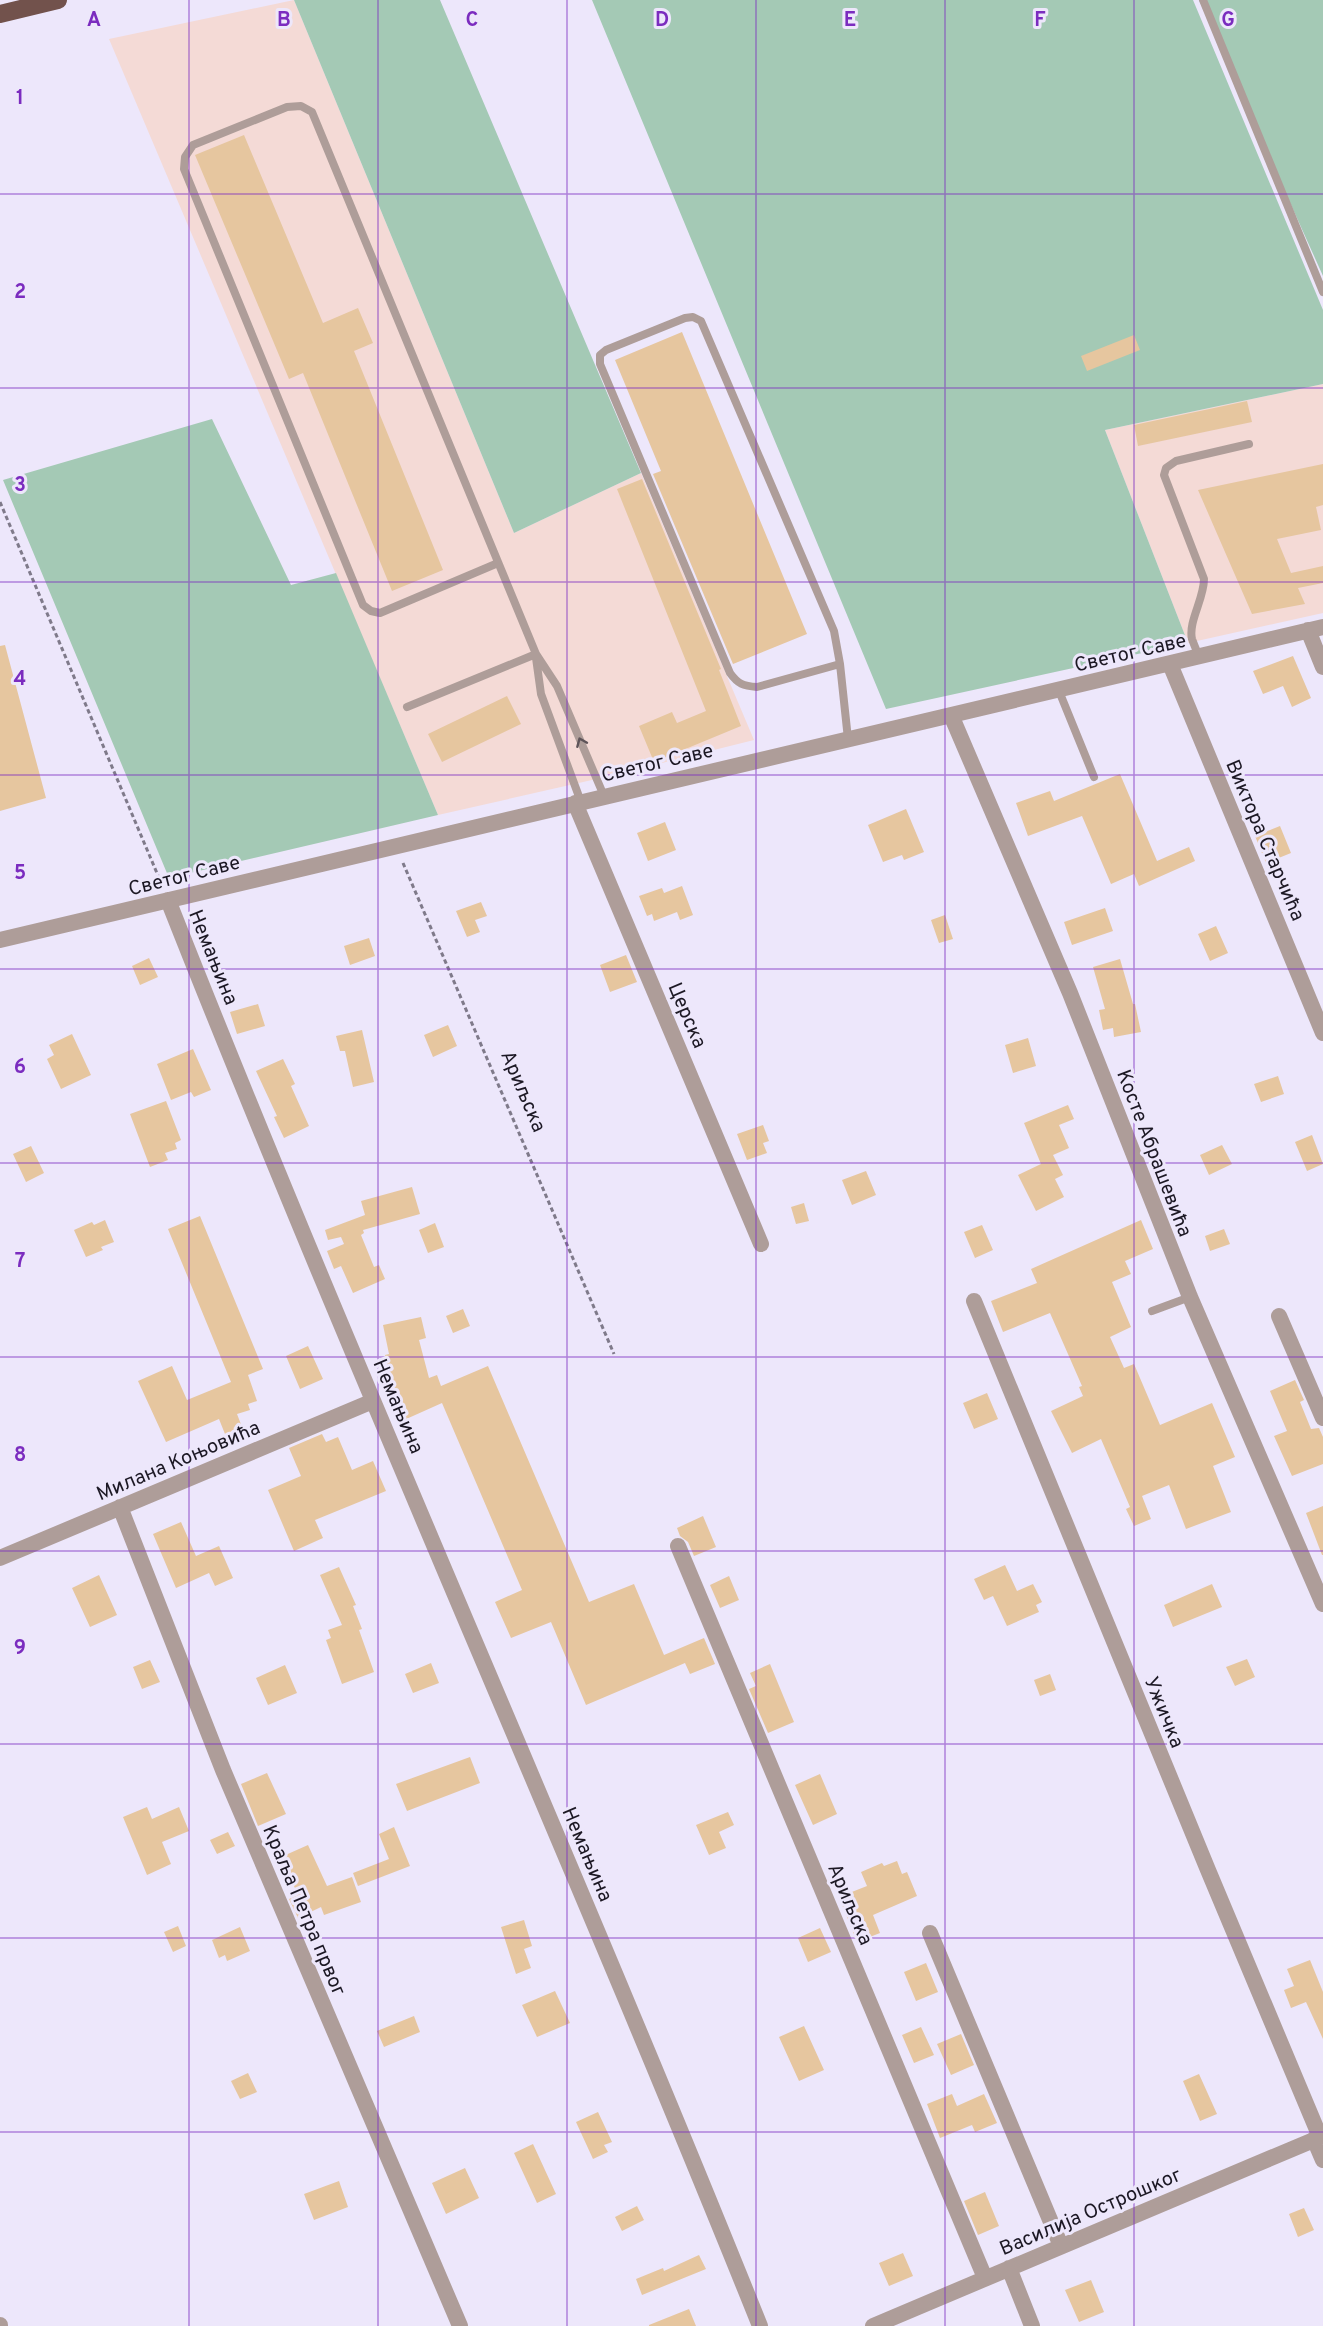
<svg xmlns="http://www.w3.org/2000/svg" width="1323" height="2326" font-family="Overpass,sans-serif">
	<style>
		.commercial { fill: #f4dad6 }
		.green { fill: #a4c9b5 }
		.building { fill: #e6c69f }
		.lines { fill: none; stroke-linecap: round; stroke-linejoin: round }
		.path { stroke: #7f7a8a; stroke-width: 3; stroke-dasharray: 4.5 3; stroke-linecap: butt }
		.service { stroke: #ae9d99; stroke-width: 8 }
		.minor { stroke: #ae9d99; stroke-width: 16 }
		.trunk { stroke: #72524c; stroke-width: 18 }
		.oneway { stroke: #5e5459 }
		.grid { fill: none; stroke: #7b2cbf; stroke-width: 1.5; stroke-opacity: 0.55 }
		.labels { text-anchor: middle; stroke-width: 6; stroke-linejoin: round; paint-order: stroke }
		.street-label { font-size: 20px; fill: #1c1824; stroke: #ede7fb }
		.grid-label { font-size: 20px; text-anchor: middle; font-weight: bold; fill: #7b2cbf; stroke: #ede7fb; stroke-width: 6; stroke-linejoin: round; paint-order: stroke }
	</style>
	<rect width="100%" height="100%" fill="#ede7fb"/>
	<path class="commercial" d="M294 0 514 533 641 473 754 740 614 775 438 815 109 39Z
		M1323 384V613L1188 643 1105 430Z"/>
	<path class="green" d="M294 0H440L641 473 514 533Z
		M592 0H1193L1323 310V384L1105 430 1188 643 886 709Z
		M1199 0H1323V276Z
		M212 419 291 585 336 573 438 815 169 878 3 480Z"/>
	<path class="building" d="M244 135 323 323 358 308 373 343 354 351 443 570 392 591 303 373 289 379 195 155Z
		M682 332 807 634 733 664 653 474 661 471 615 360Z
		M1134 335 1140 350 1087 371 1081 356Z
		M1247 401 1252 422 1138 446 1134 425Z
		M1323 464V505L1316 507 1321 530 1277 539 1291 573 1323 566V583L1298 588 1305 604 1252 614 1198 490Z
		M642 479 721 669 719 670 741 726 654 762 639 726 672 712 677 723 706 711 617 489Z
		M5 645 46 798 0 811V646Z
		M1293 656 1311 698 1292 707 1283 686 1263 694 1253 671Z
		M507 696 521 724 442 762 428 734Z
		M1120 774 1157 861 1189 847 1195 861 1139 886 1134 874 1111 884 1082 816 1028 836 1016 803 1050 791 1054 801Z
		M906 809 924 852 904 860 902 855 883 862 868 825Z
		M665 822 676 850 648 861 637 833Z
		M1280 826 1291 853 1266 863 1255 836Z
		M682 886 693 915 680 920 677 912 654 921 652 914 647 916 639 896 662 888 664 893Z
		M481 902 487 916 475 920 480 932 467 937 456 911Z
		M1105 908 1113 931 1072 945 1064 922Z
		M945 915 953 939 939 943 931 920Z
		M1216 926 1228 953 1210 961 1198 934Z
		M369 938 375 956 350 965 344 946Z
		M626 955 637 982 610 992 600 965Z
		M149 958 158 977 140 985 132 966Z
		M1120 959 1133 1004H1135L1141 1032 1114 1037 1113 1028 1103 1030 1099 1010 1105 1009 1093 967Z
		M258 1004 265 1026 237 1034 230 1012Z
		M448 1025 457 1046 433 1057 424 1035Z
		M362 1030 374 1082 353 1087 345 1051H340L336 1036Z
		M72 1034 91 1075 61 1089 47 1059 54 1055 49 1045Z
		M1028 1038 1036 1066 1013 1073 1005 1045Z
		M193 1049 211 1090 194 1097 191 1092 171 1100 157 1064Z
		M283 1059 295 1084 291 1086 309 1126 284 1138 274 1117 277 1116 256 1071Z
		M1278 1076 1284 1094 1261 1102 1254 1084Z
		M166 1101 181 1140 175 1143 177 1149 165 1153 168 1160 150 1167 130 1114Z
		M1068 1105 1074 1119 1059 1125 1069 1148 1053 1155 1063 1175 1055 1179 1064 1197 1036 1211 1018 1175 1041 1164 1024 1123Z
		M763 1125 769 1141 763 1143 767 1153 747 1160 737 1134Z
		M1312 1135 1323 1164 1307 1171 1295 1142Z
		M1222 1145 1232 1164 1209 1175 1200 1155Z
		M31 1146 44 1173 26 1182 13 1154Z
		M866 1171 876 1195 852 1205 842 1180Z
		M412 1187 420 1214 363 1230 364 1233 361 1235 374 1267 379 1265 385 1279 353 1293 341 1266 334 1269 327 1251 344 1244 341 1237 328 1240 325 1230 365 1215 361 1201Z
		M804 1203 809 1221 796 1224 791 1207Z
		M200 1216 263 1369 248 1375 257 1401 248 1404 250 1410 237 1414 242 1427 225 1434 219 1419 166 1442 138 1381 172 1366 187 1400 231 1382 168 1229Z
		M105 1220 114 1242 101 1247 103 1250 86 1257 74 1230 92 1222 94 1225Z
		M1141 1220 1153 1249 1125 1261 1131 1274 1112 1282 1131 1327 1110 1337 1124 1368 1134 1364 1160 1425 1212 1403 1235 1457 1213 1466 1231 1512 1186 1529 1169 1485 1142 1496 1151 1519 1134 1526 1126 1509 1130 1507 1101 1439 1072 1453 1051 1411 1083 1396 1079 1387 1082 1386 1050 1313 1003 1332 991 1301 1037 1283 1031 1269Z
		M435 1223 444 1247 428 1253 419 1230Z
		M982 1225 993 1250 975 1258 964 1232Z
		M1224 1229 1230 1244 1210 1251 1205 1236Z
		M463 1309 470 1326 453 1333 446 1316Z
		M421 1317 426 1338 419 1340 429 1378 437 1375 441 1386 488 1366 589 1602 634 1584 664 1655 704 1638 715 1664 690 1674 685 1663 586 1705 551 1622 511 1638 495 1602 522 1590 442 1403 404 1420 393 1394 394 1393 385 1355 389 1354 383 1325Z
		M308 1346 323 1379 300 1389 286 1356Z
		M1295 1380 1304 1400 1300 1402 1311 1429 1319 1428 1323 1437V1464L1292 1476 1274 1436 1287 1431 1270 1391Z
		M987 1393 998 1419 974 1429 963 1403Z
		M322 1434 326 1442 338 1437 352 1470 373 1461 386 1491 315 1520 323 1538 294 1551 268 1490 301 1476 289 1448Z
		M1323 1506V1555H1322L1306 1513Z
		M703 1516 716 1547 694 1556 688 1542 680 1536 677 1528Z
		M181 1522 196 1556 219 1546 233 1578 215 1586 209 1573 176 1588 153 1534Z
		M1005 1565 1017 1591 1033 1584 1042 1602 1036 1605 1039 1612 1007 1626 993 1596 984 1600 974 1579Z
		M339 1567 356 1605 353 1606 362 1629 359 1630 374 1672 342 1684 326 1640 331 1638 328 1630 342 1625 320 1575Z
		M99 1575 117 1615 90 1627 72 1588Z
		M729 1576 739 1600 720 1608 710 1585Z
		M1212 1584 1222 1607 1173 1627 1164 1605Z
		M1247 1659 1255 1677 1235 1686 1226 1667Z
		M150 1660 160 1682 142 1689 133 1667Z
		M431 1663 439 1683 413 1693 405 1674Z
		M770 1664 794 1722 768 1733 749 1689 756 1686 750 1673Z
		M285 1665 297 1693 268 1705 256 1678Z
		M1050 1674 1056 1690 1040 1696 1034 1680Z
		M470 1757 480 1783 407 1811 396 1784Z
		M267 1773 286 1814 258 1826 241 1784Z
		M820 1774 837 1814 813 1825 795 1785Z
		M147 1807 152 1819 179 1807 189 1831 162 1842 171 1864 147 1875 123 1817Z
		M728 1812 734 1825 719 1832 726 1848 709 1855 696 1825Z
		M394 1827 410 1866 358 1886 353 1873 389 1859 379 1834Z
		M228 1832 235 1846 217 1854 210 1840Z
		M308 1845 327 1886 352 1877 361 1902 324 1915 321 1907 298 1918 289 1899 298 1895 281 1857Z
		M897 1861 902 1874 907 1872 917 1896 873 1915 880 1933 857 1942 839 1897 867 1886 861 1872 882 1863 884 1866Z
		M524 1920 532 1946 524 1949 531 1968 516 1974 501 1927Z
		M178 1926 186 1946 173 1952 164 1932Z
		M240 1927 250 1951 227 1961 225 1955 219 1958 212 1940Z
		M820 1928 831 1952 808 1962 798 1938Z
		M1310 1960 1323 1992V2039L1306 2002 1291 2008 1284 1990 1294 1986 1287 1969Z
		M926 1963 938 1992 916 2001 904 1972Z
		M555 1991 570 2023 537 2037 522 2005Z
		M414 2016 420 2032 384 2047 377 2031Z
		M804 2026 824 2070 799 2081 779 2037Z
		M921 2027 934 2055 914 2063 902 2035Z
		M961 2034 974 2065 951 2075 937 2044Z
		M248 2073 257 2092 240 2099 231 2081Z
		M1199 2074 1217 2114 1200 2121 1183 2081Z
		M952 2094 957 2106 984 2094 997 2123 975 2132 972 2125 940 2138 927 2104Z
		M598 2112 612 2142 604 2145 608 2152 593 2159 576 2122Z
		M533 2144 556 2194 537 2203 514 2153Z
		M465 2168 479 2198 446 2214 432 2183Z
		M339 2181 348 2207 314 2220 304 2194Z
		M985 2192 999 2226 978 2235 964 2201Z
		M637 2206 644 2220 622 2231 615 2217Z
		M1304 2208 1314 2230 1298 2237 1289 2214Z
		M903 2253 913 2276 889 2286 879 2263Z
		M699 2255 706 2269 642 2295 636 2279 663 2268 664 2271Z
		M1091 2280 1104 2312 1079 2322 1065 2290Z
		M689 2309 696 2326H649V2325Z"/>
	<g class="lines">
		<path class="path" d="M0 502 162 885
			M403 863 614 1354"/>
		<path class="service" d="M1203 0 1323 292
			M498 563 380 613 371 611 363 605 184 169 185 157 193 145 287 107 301 106 312 112 536 654 557 686 604 796
			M1199 657C1197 651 1194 645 1192 639 1188 622 1204 599 1204 579L1164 475 1166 468 1176 461 1249 444
			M536 658 541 694 581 802
			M840 664 757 687C743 686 738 684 730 673L600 364V355L606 350 685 318 693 317 701 321 834 631 840 664 848 739
			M1059 691 1094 777
			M407 707 536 654
			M1152 1311 1190 1297"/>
		<path class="minor" d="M1308 630 1323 667
			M1170 664 1323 1033
			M951 715 1070 993 1190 1297 1323 1604
			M575 803 761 1244
			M168 900C357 1379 568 1848 760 2326
			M0 940 1323 627
			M974 1301 1208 1870 1320 2137
			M1279 1316 1323 1418
			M120 1507 223 1770 460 2326
			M678 1546 985 2278
			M0 1558 373 1401
			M930 1933 1061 2246
			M1314 2139 1323 2160
			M1009 2268 1032 2326
			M0 2325V2326
			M873 2326 1323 2136"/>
		<path class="trunk" d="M0 14 58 0"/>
	</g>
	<defs><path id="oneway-chevron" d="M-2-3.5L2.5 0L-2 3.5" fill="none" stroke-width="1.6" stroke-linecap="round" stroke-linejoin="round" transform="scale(1.5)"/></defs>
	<use class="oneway" href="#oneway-chevron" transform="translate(581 742) rotate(-113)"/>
	<path class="grid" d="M189 0V2326M378 0V2326M567 0V2326M756 0V2326M945 0V2326M1134 0V2326M0 194H1323M0 388H1323M0 582H1323M0 775H1323M0 969H1323M0 1163H1323M0 1357H1323M0 1551H1323M0 1744H1323M0 1938H1323M0 2132H1323"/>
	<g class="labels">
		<g class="street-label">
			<text transform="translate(1130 652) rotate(-13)" y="7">Светог Саве</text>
			<text transform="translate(657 762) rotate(-13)" y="7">Светог Саве</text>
			<text transform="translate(1266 840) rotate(67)" y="7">Виктора Старчића</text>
			<text transform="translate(184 875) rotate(-14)" y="7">Светог Саве</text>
			<text transform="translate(214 957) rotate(68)" y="7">Немањина</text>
			<text transform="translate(688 1015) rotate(67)" y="7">Церска</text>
			<text transform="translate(524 1091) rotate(67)" y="7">Ариљска</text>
			<text transform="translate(1155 1153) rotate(69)" y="7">Косте Абрашевића</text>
			<text transform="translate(399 1406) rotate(67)" y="7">Немањина</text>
			<text transform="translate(178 1460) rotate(-23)" y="7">Милана Коњовића</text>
			<text transform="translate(1165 1712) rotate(68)" y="7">Ужичка</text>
			<text transform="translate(588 1854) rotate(67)" y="7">Немањина</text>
			<text transform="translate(851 1904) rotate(67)" y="7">Ариљска</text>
			<text transform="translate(305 1910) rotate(67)" y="7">Краља Петра првог</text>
			<text transform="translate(1090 2211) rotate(-23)" y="7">Василија Острошког</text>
		</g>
	</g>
	<g class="grid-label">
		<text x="94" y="26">A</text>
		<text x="284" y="26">B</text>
		<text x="472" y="26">C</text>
		<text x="662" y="26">D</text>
		<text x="850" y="26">E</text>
		<text x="1040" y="26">F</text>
		<text x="1228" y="26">G</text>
		<text x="20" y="104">1</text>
		<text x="20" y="298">2</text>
		<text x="20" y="491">3</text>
		<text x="20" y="685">4</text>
		<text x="20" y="879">5</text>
		<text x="20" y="1073">6</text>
		<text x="20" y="1267">7</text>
		<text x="20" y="1461">8</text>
		<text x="20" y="1654">9</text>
	</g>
</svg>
